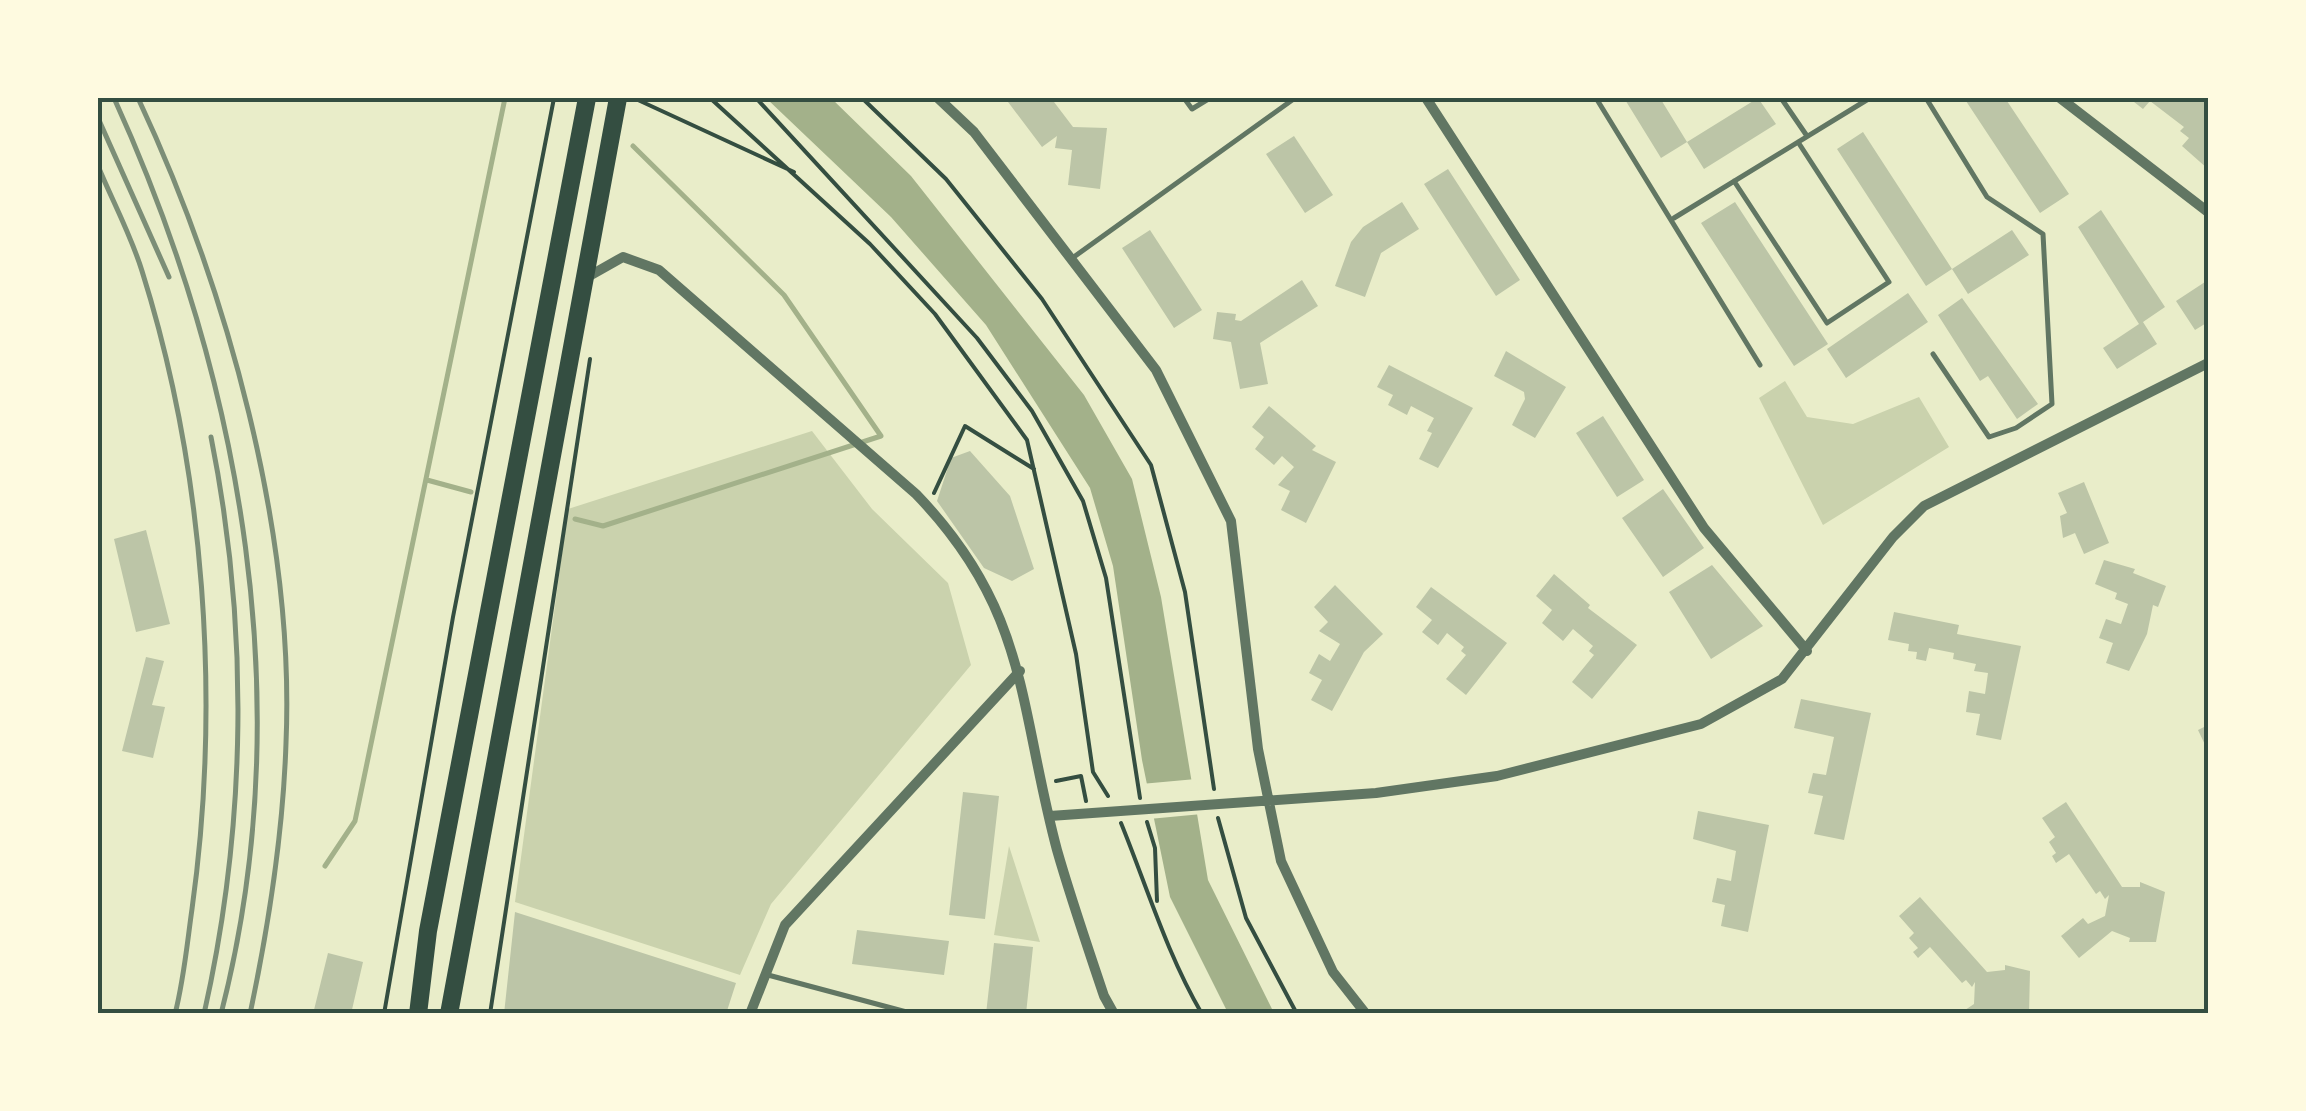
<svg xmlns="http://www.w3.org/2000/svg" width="2306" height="1111" font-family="'Work Sans',sans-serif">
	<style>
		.green { fill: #cad2ad }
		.water { fill: #a3b18a }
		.pier { fill: #e9edc9 }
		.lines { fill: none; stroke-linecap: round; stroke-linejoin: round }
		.stream { stroke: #a3b18a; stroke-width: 5 }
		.building { fill: #bcc5a7 }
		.path { stroke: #344e41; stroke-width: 4 }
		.service { stroke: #617663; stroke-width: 5 }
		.minor { stroke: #617663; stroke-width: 10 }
		.primary { stroke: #344e41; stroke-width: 18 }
		.rail { stroke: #7c8e77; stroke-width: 5 }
		.neatline { fill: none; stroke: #344e41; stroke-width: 4 }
	</style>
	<rect width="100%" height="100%" fill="#e9edc9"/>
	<path class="green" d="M1785 381 1807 417 1853 424 1919 397 1949 447 1823 525 1759 398Z
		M812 431 872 509 948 583 971 665 771 904 740 975 515 902 568 509Z
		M1009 846 1040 942 994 935Z"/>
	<path class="water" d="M766 98H831L911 176 1084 395 1132 479 1161 597 1208 880 1274 1013H1228L1170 897 1142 760 1113 566 1090 488 986 325 891 217Z"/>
	<path class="pier" d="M1196 779 1202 814 1149 819 1141 784Z"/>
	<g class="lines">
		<path class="stream" d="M427 480 471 492
			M575 519 603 526 881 436 784 295 633 146
			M325 866 355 821 505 98"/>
	</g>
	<path class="building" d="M1005 98H1051L1073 127 1107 128 1100 189 1068 185 1072 150 1055 148 1057 136 1042 147Z
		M1624 98H1660L1687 142 1758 98 1776 124 1704 169 1687 142 1661 158Z
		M1970 98H2005L2069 194 2040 213 1966 101Z
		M2129 98H2200L2208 104V169L2182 146 2189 138 2180 131 2184 127 2150 101 2143 109Z
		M1863 132 1952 269 1926 286 1837 149Z
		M1294 136 1333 195 1305 213 1266 154Z
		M1448 169 1520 280 1496 296 1424 184Z
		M1402 202 1419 229 1381 253 1365 297 1335 286 1351 242 1363 227Z
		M1735 202 1828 344 1794 366 1701 223Z
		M2101 210 2165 307 2143 322 2157 344 2117 369 2103 348 2139 324 2078 227Z
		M1150 230 1202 310 1174 328 1122 248Z
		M2012 230 2029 255 1968 294 1952 269Z
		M1302 280 1318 306 1260 343 1268 384 1240 389 1231 342 1213 339 1217 312 1236 314 1235 320 1241 321Z
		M2208 280V322L2195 330 2176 301Z
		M1908 293 1928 322 1846 378 1827 349Z
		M1962 298 2038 404 2017 419 1988 376 1980 381 1938 315Z
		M1506 351 1566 387 1535 438 1512 425 1525 399 1524 392 1494 376Z
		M1389 365 1473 408 1438 468 1419 459 1432 433 1427 431 1434 418 1411 406 1407 415 1388 405 1393 395 1377 387Z
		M1269 406 1316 446 1312 450 1336 462 1306 523 1281 510 1290 491 1278 485 1294 467 1282 456 1274 465 1255 449 1264 437 1252 427Z
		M1603 416 1644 480 1617 497 1576 433Z
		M970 451 1010 496 1034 569 1012 581 984 568 937 501 951 458Z
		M2084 482 2109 543 2084 554 2075 533 2063 538 2060 516 2067 513 2058 493Z
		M1663 489 1704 548 1663 577 1622 518Z
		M146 530 170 624 136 632 114 539Z
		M2104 560 2135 569 2133 573 2166 586 2158 607 2153 605 2147 634 2129 671 2106 663 2113 643 2099 638 2106 619 2121 624 2128 604 2115 599 2117 593 2095 584Z
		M1712 565 1763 626 1711 659 1669 592Z
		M1554 574 1590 605 1588 608 1637 645 1592 699 1572 682 1594 655 1589 651 1593 646 1573 629 1563 641 1542 623 1552 610 1536 596Z
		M1335 585 1383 634 1364 652 1332 711 1311 700 1322 680 1309 673 1319 654 1330 661 1340 644 1319 631 1328 622 1314 607Z
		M1431 587 1507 643 1466 695 1446 679 1466 655 1461 651 1464 647 1447 633 1438 645 1422 632 1432 620 1416 607Z
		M1894 612 1959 625 1957 634 2021 646 2001 740 1976 735 1980 714 1966 712 1969 691 1985 694 1988 673 1974 671 1976 664 1953 659 1954 653 1929 648 1926 661 1916 659 1917 652 1908 651 1909 644 1888 640Z
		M146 657 164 661 152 705 165 707 153 758 122 751Z
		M1801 699 1871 713 1844 840 1814 834 1823 796 1808 793 1813 773 1826 775 1834 737 1794 728Z
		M2208 725V751L2198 730Z
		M963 792 999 796 985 919 949 915Z
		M2066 802 2122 887H2140V882L2165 892 2156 942H2129L2130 938 2112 931 2079 958 2061 936 2083 918 2088 924 2105 916 2109 895 2105 899 2100 891 2096 894 2069 854 2056 863 2052 856 2056 853 2049 842 2055 837 2042 818Z
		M1698 811 1769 825 1748 932 1721 926 1725 905 1712 902 1717 878 1731 881 1736 851 1693 839Z
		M1920 897 1987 972 2005 970V965L2030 971 2029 1014H1959L1974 1004 1975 982 1972 987 1966 980 1962 983 1930 947 1918 958 1913 952 1918 948 1909 938 1914 933 1899 916Z
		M515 912 736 983 726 1014H504Z
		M857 930 949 941 944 975 852 964Z
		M994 943 1033 947 1026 1014H986Z
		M328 953 363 962 351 1014H313Z"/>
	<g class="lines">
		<path class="path" d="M710 98 870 244 935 314 1027 440 1076 654 1093 772 1108 796
			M756 98 977 338 1032 411 1083 501 1106 578 1140 798
			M862 98 946 179 1042 299 1151 465 1185 592 1214 789
			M638 100 794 172
			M934 493 965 426 1034 469
			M1056 781 1081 776 1086 801
			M1218 818 1246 918 1297 1014
			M1147 822 1155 848 1157 901
			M1121 823C1147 887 1167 954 1202 1014
			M384 1014 453 617 554 98
			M490 1014 590 359"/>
		<path class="service" d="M1184 98 1192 109 1210 98
			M1596 98 1760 365
			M1781 98 1807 136
			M1926 98 1987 197 2043 234 2052 404 2016 428 1989 437 1933 354
			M1734 181 1827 323 1889 282 1798 142
			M1674 218 1870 98
			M1071 259 1295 98
			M768 975 914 1014"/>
		<path class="minor" d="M938 98 974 132 1156 370 1231 521 1258 749 1281 861 1333 972 1366 1014
			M1426 98 1704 528 1807 651
			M2060 98 2208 212
			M584 279 623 257 659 270 916 494C1029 611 1018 704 1057 850 1071 899 1088 948 1104 996L1114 1014
			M1050 816 1376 793 1497 776 1701 724 1782 679 1893 537 1924 506 2208 363
			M750 1014 785 925 1020 671"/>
		<path class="primary" d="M418 1014 428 931 587 98
			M449 1014 618 98"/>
		<path class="rail" d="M114 98C243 382 300 707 221 1014
			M138 98C227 288 295 532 286 743 283 835 269 924 250 1014
			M98 118 169 277
			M98 166C112 200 131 235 142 271 205 471 221 701 192 909 187 944 184 979 175 1014
			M204 1014C247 823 249 627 211 437"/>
	</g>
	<rect width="2306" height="1111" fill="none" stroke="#fefae0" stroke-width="200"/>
	<rect x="100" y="100" width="2106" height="911" class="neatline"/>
</svg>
